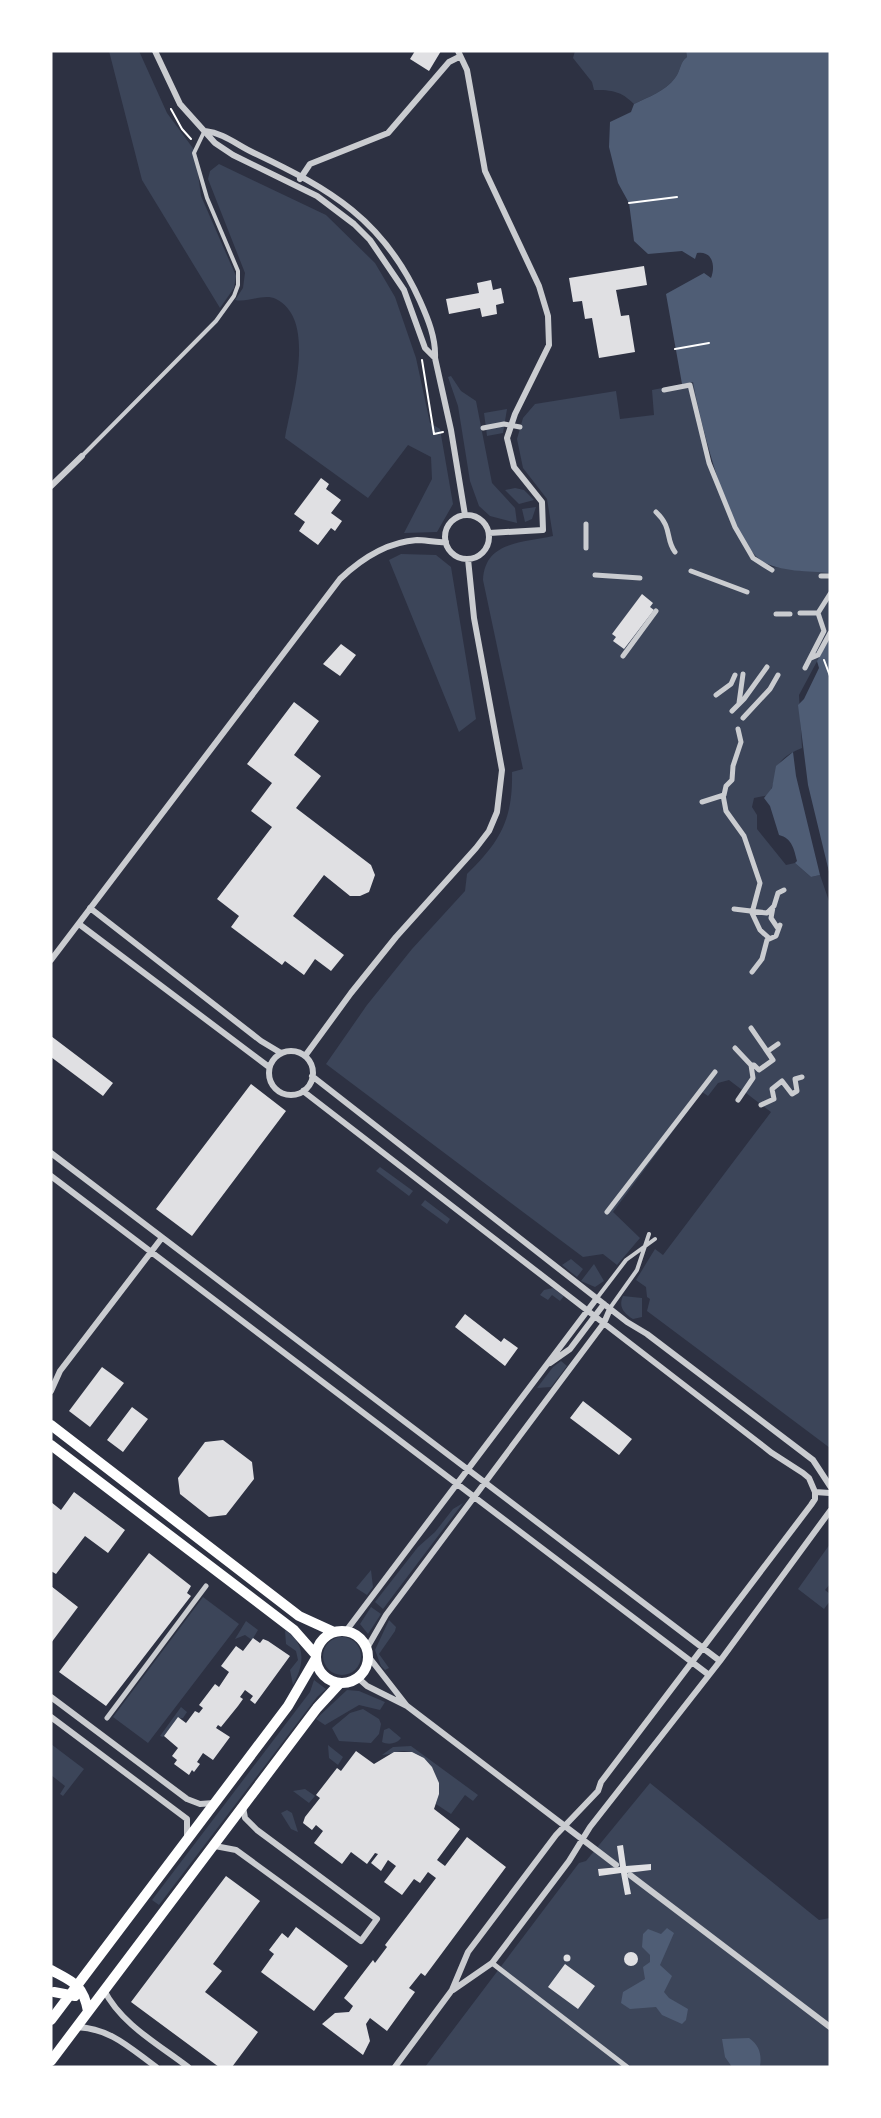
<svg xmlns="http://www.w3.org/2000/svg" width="881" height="2118" font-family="'Titillium Web',sans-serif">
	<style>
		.green { fill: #3c4559 }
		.water { fill: #4f5d75 }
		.building { fill: #e0e0e3 }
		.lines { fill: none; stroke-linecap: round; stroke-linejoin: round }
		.path { stroke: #fff; stroke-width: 2 }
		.service { stroke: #caccd0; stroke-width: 4 }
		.pedestrian { stroke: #caccd0; stroke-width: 5 }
		.minor { stroke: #caccd0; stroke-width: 6 }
		.secondary { stroke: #fff; stroke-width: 10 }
	</style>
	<rect width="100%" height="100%" fill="#2d3142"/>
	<path class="green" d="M109 51H139L167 113 195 151 201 196 236 276 234 288 220 308 142 180Z
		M575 51H686L687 57C679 63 681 71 675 78 666 91 648 97 634 104 621 91 612 90 594 90L592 82 573 58Z
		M219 164 326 215 375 263 395 297 416 358 430 423 440 429 453 504 437 532 404 533 432 479 431 457 408 445 368 498 285 438C291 402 318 320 276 299 264 293 248 303 235 300L243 288 245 273 208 179 210 171Z
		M451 376 461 391 476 401 492 483 515 508 517 523 490 516 479 506 470 481 458 406 448 377Z
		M693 382 711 464 753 555 772 567 830 572V637L799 695 802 748C770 761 780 770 769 795L754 798 752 807 757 815V829L786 865 795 863 811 877 820 875 830 904V1448L647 1311 650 1299 647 1297 646 1287 636 1280 655 1249 663 1255 771 1112 729 1080 718 1083 708 1096 702 1092 613 1212 640 1238 617 1265 603 1254 583 1257 326 1064 367 1005 412 949 465 891 467 874C500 842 513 820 512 772L523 769 483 580C485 541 522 543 553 536L547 499 523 468 517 439 523 418 535 404 616 391 620 419 654 415 652 390Z
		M507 409 503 433 487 436 484 413Z
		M515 488 524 490 534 500 519 504 505 490Z
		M536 507 532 519 525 522 522 509Z
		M401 554 436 555 451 567 476 719 459 732 389 560Z
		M380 1167 413 1191 409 1196 376 1171Z
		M425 1200 450 1219 447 1224 421 1205Z
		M571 1259 583 1269 577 1277 562 1265Z
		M594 1264 604 1281 595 1287 581 1281Z
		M553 1288 564 1296 560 1301 552 1295 548 1300 540 1295 544 1290Z
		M623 1296 642 1298V1317L633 1319C624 1313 618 1307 623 1296Z
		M561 1361 567 1366 551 1387 537 1388 553 1367Z
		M463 1503 383 1609 375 1602 418 1547 435 1532 453 1509Z
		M830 1544V1584L825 1590 830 1594V1601L824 1609 798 1589Z
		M371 1570 373 1587 367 1595 356 1588Z
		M203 1597 239 1624 148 1743 113 1717Z
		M371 1607 381 1614 368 1634 360 1624Z
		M389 1620 396 1627 395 1631 379 1654 389 1668 385 1670 381 1666 375 1650Z
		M246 1621 258 1630 252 1640 245 1635 235 1639Z
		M285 1630C307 1644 304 1665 293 1685L290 1670 298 1660 296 1651 286 1644Z
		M323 1656a19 19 0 1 1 38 0a19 19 0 1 1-38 0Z
		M314 1680 326 1689 317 1697 159 1905 152 1900 310 1692Z
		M347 1690 359 1691 385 1702 380 1710 359 1705 325 1725 316 1719Z
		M181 1707 187 1712 183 1718H178L163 1737 160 1736Z
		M363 1709 379 1719 381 1724 379 1734 371 1743 339 1741 332 1728 350 1713Z
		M389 1728 401 1738C397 1744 388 1745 382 1742L384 1730Z
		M51 1744 84 1769 63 1796 60 1794 65 1786 51 1775Z
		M328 1745 343 1757 338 1765 329 1758Z
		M411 1746 478 1795 473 1801 465 1795 451 1814 436 1804C443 1781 432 1753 404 1751 397 1751 388 1755 382 1755L393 1747Z
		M650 1783 819 1920 830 1918V2067H425L579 1863 586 1861Z
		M305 1789 315 1796 309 1803 293 1791Z
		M287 1810 292 1813 298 1832 291 1829 281 1813Z"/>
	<path class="water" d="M686 51H830V573C810 571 779 572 762 561 729 540 700 421 693 382L682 384 666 294 704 273 711 278C716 266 712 250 697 253L695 259 682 251 648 254 634 241 629 203 618 183 609 147 610 122 631 112 634 104C648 97 666 91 675 78 681 71 679 63 687 57Z
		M830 638V876L808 785 798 705 804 699 819 668 817 661Z
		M793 752 796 776 820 875 811 877 795 863 797 861C794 849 792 838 779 835L770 806 764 798 772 788 776 766Z
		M667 1928 674 1933 660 1965 672 1976 664 1992 669 1998 688 2009 686 2020 682 2024 662 2015 656 2007 630 2009 621 2003 623 1992 645 1979 643 1967 650 1962V1955L642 1947 643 1934 648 1929 661 1934Z
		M749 2038C759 2045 762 2054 760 2066L732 2067 725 2057 722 2039Z"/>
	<path class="building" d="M415 51H441L429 71 410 59Z
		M644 266 647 285 616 290 621 316 629 315 635 352 599 358 592 318 585 319 582 301 573 302 569 278Z
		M491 280 493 290 501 288 504 303 496 305 497 314 482 317 480 308 449 314 446 299 479 293 477 283Z
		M321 478 329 484 326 489 341 500 331 513 342 521 335 531 331 528 318 545 299 531 305 522 294 514Z
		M642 594 653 603 650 607 654 610 624 649 613 641 616 637 612 634Z
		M341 644 356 655 340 676 323 664Z
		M294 702 319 721 294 755 321 776 296 808 371 865 375 875 369 892 360 896H350L324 875 293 916 344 955 331 971 315 959 304 975 285 961 282 965 231 927 239 916 217 899 272 827 251 811 272 783 247 764Z
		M51 1036 113 1083 103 1096 51 1057Z
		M251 1084 286 1111 192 1236 156 1209Z
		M465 1314 501 1342 504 1338 518 1348 505 1366 455 1327Z
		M102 1367 124 1383 90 1427 69 1411Z
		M583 1401 632 1439 619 1455 570 1418Z
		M132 1407 148 1419 123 1452 107 1440Z
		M223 1440 252 1462 254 1479 226 1515 209 1517 180 1494 178 1478 205 1442Z
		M74 1492 125 1530 108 1553 85 1536 56 1574 51 1571V1502L61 1510Z
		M149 1553 191 1586 187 1593 191 1596 106 1706 59 1672Z
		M51 1586 78 1607 51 1643Z
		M253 1638 260 1643 263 1639 268 1641 290 1656 255 1704 250 1700 253 1696 245 1690 240 1697 243 1699 238 1706 221 1727 218 1725 216 1728 230 1737 213 1760 203 1753 197 1762 200 1764 194 1772 192 1770 189 1775 174 1764 177 1760 172 1756 178 1748 164 1736 178 1717 186 1723 195 1711 199 1713 203 1708 199 1705 215 1684 219 1687 229 1672 221 1666 236 1646 243 1651Z
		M356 1751 374 1764 394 1752H412L424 1758 432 1767 439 1783V1794L434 1809 460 1829 437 1860 445 1866 467 1837 506 1867 425 1976 421 1973 409 1988 415 1992 387 2031 370 2018 366 2024 370 2041 363 2055 322 2024 335 2013 349 2012 353 2006 344 1998 373 1960 375 1963 387 1947 385 1945 436 1878 428 1872 420 1883 414 1879 402 1895 384 1882 396 1866 388 1860 381 1871 371 1863 378 1854 375 1853 367 1864 351 1852 342 1864 314 1843 323 1831 316 1825 312 1830 303 1823 305 1817 320 1798 316 1795 337 1768 341 1771Z
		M623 1845 626 1866 651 1864V1870L627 1873 631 1894 625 1895 621 1873 599 1876 598 1869 620 1867 617 1846Z
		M226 1876 260 1901 213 1964 222 1971 205 1992 258 2032 232 2067H219L131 2002Z
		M296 1927 348 1966 314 2011 261 1972 274 1954 269 1950 282 1933 288 1938Z
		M624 1959a7 7 0 1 1 14 0a7 7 0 1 1-14 0Z
		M563.5 1958a3.5 3.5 0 1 1 7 0a3.5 3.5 0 1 1-7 0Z
		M565 1964 595 1986 578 2009 548 1987Z"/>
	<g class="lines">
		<path class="path" d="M171 109 182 129 191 139
			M629 203 677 197
			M675 349 709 343
			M422 360 434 434 443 432
			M824 660 830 676"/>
		<path class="service" d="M82 456 216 321 234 296 238 285V271L207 198 194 153 204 132
			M597 1298 626 1260 655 1239
			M610 1308 637 1270 649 1234"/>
		<path class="pedestrian" d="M664 390 690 385 709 463 735 527 753 558 772 570
			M483 428 504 424 520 427
			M656 512C673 528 665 539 675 552
			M586 524V548
			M691 571 747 592
			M595 575 640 578
			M821 576H830
			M800 613H818
			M776 614H790
			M623 656 656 611
			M811 658 818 655 830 633
			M805 668 824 631 818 613 830 594
			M716 695 731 684 735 675
			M739 703 743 674
			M732 711 744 699 767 667
			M743 718 770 689 778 675
			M723 795 726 811 744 836 760 883 752 913 760 930 769 938
			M702 802 724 795 726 786 732 780 733 766 741 742 738 729
			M773 907 771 918 777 927
			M734 909 767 913 774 906 778 893 784 890
			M752 972 762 959 767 940 776 936 780 925
			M735 1048 751 1065 753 1078 738 1100
			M768 1051 778 1044
			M751 1065H754L759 1070 773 1060 751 1028
			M761 1105 774 1099 772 1089 782 1081 792 1094 797 1091 795 1079 802 1077
			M607 1212 715 1072
			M107 1718 206 1586
			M492 1963 627 2067"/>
		<path class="minor" d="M155 51 180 104 215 143 233 155 317 196 354 224 370 240 404 290 425 348 435 358
			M458 51 467 70 485 171 539 286 548 316 549 345 515 414 507 438 514 467 542 502 543 530 489 533
			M205 131C224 133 237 145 254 153 330 189 384 220 420 301 428 319 436 338 435 358L451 430 465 515
			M300 179 310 164 388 133 449 62 459 57
			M51 486 82 456
			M445 537a22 22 0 1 1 44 0a22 22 0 1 1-44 0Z
			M90 908 261 1041 281 1053
			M79 924 269 1067
			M51 960 340 579C361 559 387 542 417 540 426 540 436 543 446 542
			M269 1073a22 22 0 1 1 44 0a22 22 0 1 1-44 0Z
			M305 1056 351 993 396 937 476 848 489 831 497 812 502 770 474 618 468 559
			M312 1076 627 1322 647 1334 813 1460 830 1486
			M303 1091 680 1382 772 1453 803 1473 809 1478 815 1492
			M51 1153 720 1661
			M51 1176 709 1675
			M550 1363 570 1349 604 1304
			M51 1391 60 1371 161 1239
			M815 1492 830 1493
			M346 1631 597 1298
			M367 1648 386 1615 604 1323 610 1309
			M368 1656 407 1706 616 1865
			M358 1678 367 1686 407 1706
			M51 1697 187 1799 200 1804 214 1803
			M51 1717 187 1819V1836
			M215 1846 236 1850 361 1941 377 1919 257 1830 245 1818 243 1807
			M630 1875 830 2027
			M104 1990C121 2024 158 2044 188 2067
			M453 1990 492 1963 569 1861 590 1827 720 1661 830 1511
			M76 2027C110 2028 130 2048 156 2067
			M395 2067 452 1990 468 1952 556 1835 598 1791 601 1782 811 1505 815 1499V1492"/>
		<path class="secondary" d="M51 1425 299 1616 334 1632
			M51 1445 294 1630 316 1655
			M316 1657a26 26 0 1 1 52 0a26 26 0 1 1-52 0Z
			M51 1970C73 1982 83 1984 88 2011
			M54 1992 75 1996
			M51 2020 288 1706 316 1658
			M51 2061 317 1708 340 1683"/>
	</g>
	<rect width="881" height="2118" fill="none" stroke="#ffffff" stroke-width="105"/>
</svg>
